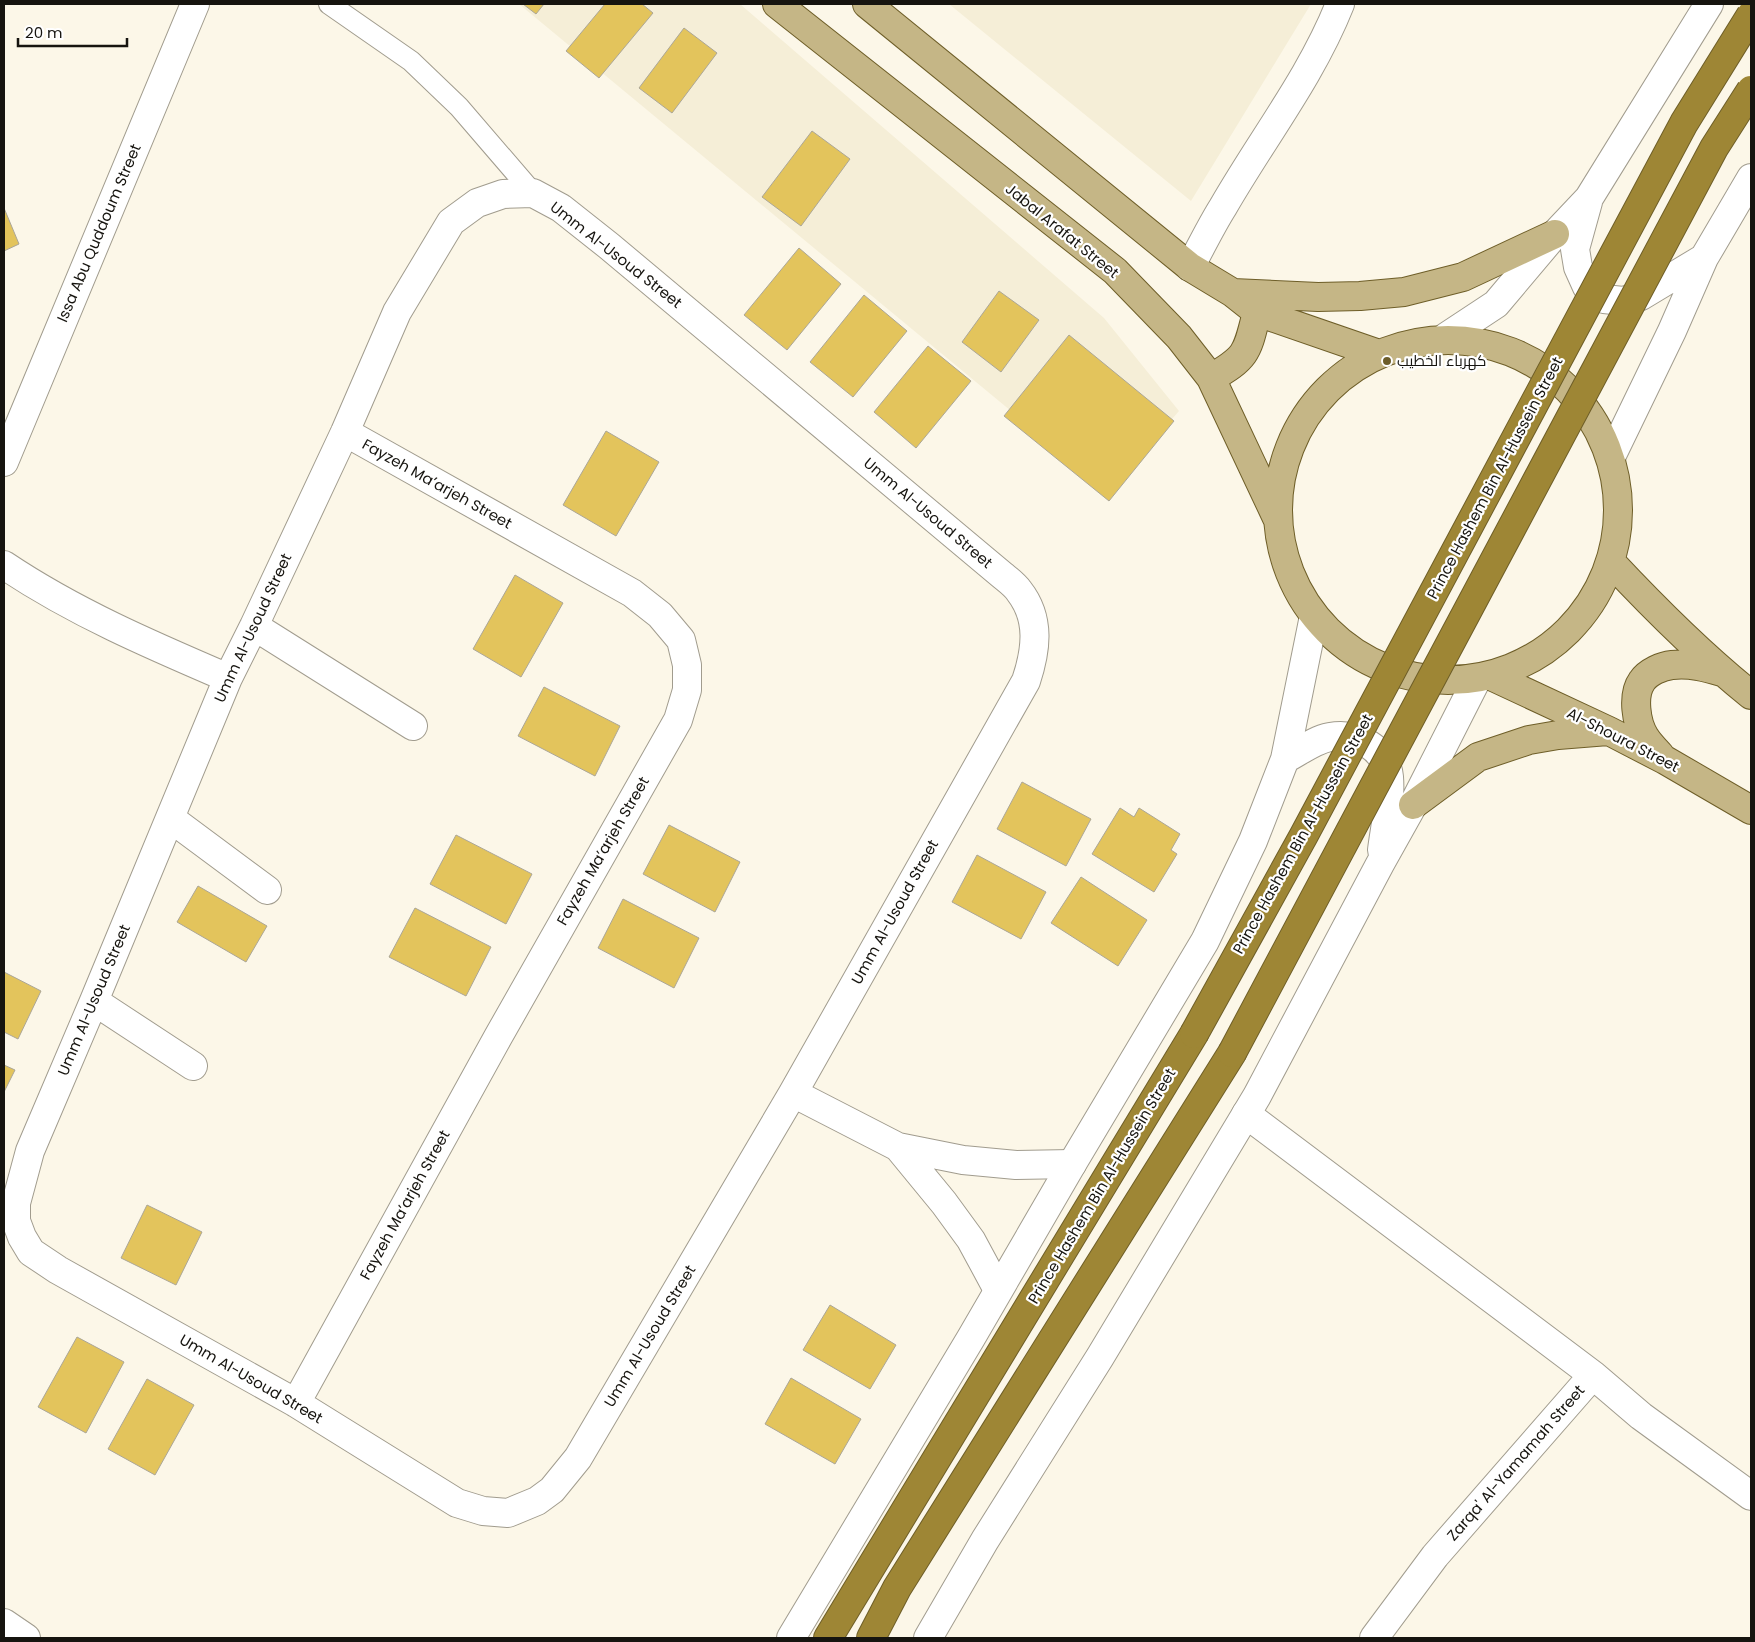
<svg xmlns="http://www.w3.org/2000/svg" width="1755" height="1642" font-family="Poppins,Cairo,sans-serif">
	<style>
		.built { fill: #f5eed7 }
		.building { fill: #e3c45c; stroke: #aba697 }
		.lines { fill: none; stroke-linecap: round; stroke-linejoin: round }
		.lane-casing { stroke: #a19c8e; stroke-width: 22 }
		.street-casing { stroke: #a19c8e; stroke-width: 30 }
		.secondary-casing { stroke: #a19c8e; stroke-width: 30 }
		.primary-casing { stroke: #6e5e28; stroke-width: 30 }
		.highway-casing { stroke: #6e5e28; stroke-width: 30 }
		.lane { stroke: #fff; stroke-width: 20 }
		.street { stroke: #fff; stroke-width: 28 }
		.secondary { stroke: #fff; stroke-width: 28 }
		.primary { stroke: #c5b686; stroke-width: 28 }
		.highway { stroke: #9e8635; stroke-width: 28 }
		.highway-bridge-casing { stroke: #6e5e28; stroke-width: 30; stroke-linecap: butt }
		.highway-bridge { stroke: #9e8635; stroke-width: 28 }
		.poi-dot { fill: #6c5d2a; stroke: #fff; stroke-width: 2 }
		.labels { text-anchor: middle; stroke-width: 4.5; stroke-linejoin: round; paint-order: stroke }
		.street-label { font-size: 15px; fill: #16140f; stroke: #fff }
		.poi-label { font-size: 15px; fill: #16140f; stroke: #fff; text-anchor: start }
	</style>
	<rect width="100%" height="100%" fill="#fcf7e8"/>
	<path class="built" d="M519 4H740L1104 318 1179 411 1109 492Z
		M949 4H1311L1191 201Z"/>
	<path class="building" d="M523 4H544L536 14Z
		M605 4H642L653 13 599 78 566 51Z
		M684 28 717 53 672 113 639 88Z
		M812 131 850 159 801 226 762 197Z
		M4 208 19 244 4 251Z
		M799 248 841 284 787 350 744 315Z
		M999 291 1039 320 1001 372 962 342Z
		M864 295 907 331 853 397 810 362Z
		M1069 335 1174 421 1109 501 1004 416Z
		M928 346 971 381 916 448 874 412Z
		M606 431 659 462 616 536 563 505Z
		M515 575 563 603 521 677 473 649Z
		M544 687 620 726 595 776 518 736Z
		M1022 782 1091 819 1066 866 997 829Z
		M1120 808 1134 817 1139 808 1180 834 1171 850 1177 854 1154 892 1092 854Z
		M669 825 740 862 715 912 643 874Z
		M456 835 532 874 506 924 430 884Z
		M977 855 1046 892 1021 939 952 902Z
		M1081 877 1147 920 1118 966 1051 923Z
		M198 886 267 926 246 962 177 922Z
		M623 899 699 938 674 988 598 948Z
		M415 908 491 947 466 996 389 957Z
		M4 972 41 991 18 1039 4 1032Z
		M4 1065 15 1070 4 1092Z
		M147 1205 202 1232 176 1285 121 1258Z
		M830 1305 896 1345 870 1389 803 1350Z
		M77 1337 124 1362 86 1433 38 1407Z
		M791 1378 861 1419 835 1464 765 1424Z
		M147 1379 194 1405 155 1475 108 1449Z"/>
	<g class="lines">
		<defs>
			<path id="lane" d="M329 4 411 61 459 107 533 193"/>
			<path id="street" d="M533 193 561 208 609 246 1002 575C1008 580 1015 585 1019 591 1041 619 1036 651 1026 681L793 1093 578 1458 552 1490 537 1501 508 1513 483 1511 457 1503 296 1403 58 1270 31 1252 22 1237 16 1221V1203L30 1151 94 1001 228 678 254 626 345 432 397 312 451 222 477 203 503 194Z
				M1190 267C1201 247 1211 226 1223 207 1262 139 1311 77 1340 4
				M4 565C74 612 151 645 228 678
				M254 626 413 726
				M170 818 267 890
				M94 1001 193 1066
				M793 1093 898 1147 963 1160 1016 1165 1072 1164
				M1246 1114 1593 1375
				M898 1147 944 1203 971 1240 998 1290
				M296 1403 498 1037 678 720 687 690V665L681 640 660 615 632 593 345 432
				M1374 1638 1435 1556 1593 1375 1641 1416 1751 1496"/>
			<path id="secondary" d="M1588 202 1575 249 1578 267 1587 287 1604 299 1623 301 1641 296 1704 258
				M1446 337 1496 304 1555 234 1589 198 1709 4
				M1611 457 1672 331 1704 258 1751 178
				M4 462 195 4
				M1285 759C1299 752 1314 740 1330 737 1357 732 1386 748 1389 777 1391 801 1385 826 1382 850
				M4 1623 26 1638
				M791 1638 971 1338 1072 1164 1205 941 1253 841 1285 759 1314 616
				M928 1638 985 1540 1100 1357 1257 1096 1380 864 1413 805 1477 679"/>
			<path id="primary" d="M777 4 1115 271 1179 337 1211 378 1277 518
				M867 4 1190 267 1233 293 1257 312 1376 353
				M1233 293 1318 297 1360 296 1404 292 1463 277 1555 234
				M1278 510a170 170 0 1 1 340 0a170 170 0 1 1-340 0Z
				M1211 378C1248 357 1247 352 1257 312
				M1611 562C1655 609 1701 655 1751 695
				M1491 676 1609 731 1665 760 1751 810
				M1660 755C1655 749 1649 744 1645 737 1636 723 1632 695 1642 681 1648 672 1662 666 1672 665 1690 663 1705 667 1722 672
				M1413 805 1478 757 1529 740 1558 735 1608 731"/>
			<path id="highway" d="M828 1638 1194 1034
				M871 1638 897 1588 1232 1053"/>
		</defs>
		<use href="#lane" class="lane-casing"/>
		<use href="#street" class="street-casing"/>
		<use href="#secondary" class="secondary-casing"/>
		<use href="#primary" class="primary-casing"/>
		<use href="#highway" class="highway-casing"/>
		<use href="#lane" class="lane"/>
		<use href="#street" class="street"/>
		<use href="#secondary" class="secondary"/>
		<use href="#primary" class="primary"/>
		<use href="#highway" class="highway"/>
		<defs>
			<path id="highway-bridge" d="M1194 1034 1304 835 1684 123 1751 15
				M1232 1053 1714 148 1751 90"/>
		</defs>
		<use href="#highway-bridge" class="highway-bridge-casing"/>
		<use href="#highway-bridge" class="highway-bridge"/>
	</g>
	<circle class="poi-dot" cx="1387" cy="361" r="5"/>
	<g class="labels">
		<g class="street-label">
			<text transform="translate(1062 231) rotate(39)" y="5">Jabal Arafat Street</text>
			<text transform="translate(99 233) rotate(-67)" y="5">Issa Abu Quddoum Street</text>
			<text transform="translate(616 255) rotate(38)" y="5">Umm Al-Usoud Street</text>
			<text transform="translate(1495 478) rotate(-62)" y="5">Prince Hashem Bin Al-Hussein Street</text>
			<text transform="translate(437 484) rotate(29)" y="5">Fayzeh Ma’arjeh Street</text>
			<text transform="translate(928 513) rotate(40)" y="5">Umm Al-Usoud Street</text>
			<text transform="translate(253 628) rotate(-65)" y="5">Umm Al-Usoud Street</text>
			<text transform="translate(1623 740) rotate(27)" y="5">Al-Shoura Street</text>
			<text transform="translate(1303 834) rotate(-61)" y="5">Prince Hashem Bin Al-Hussein Street</text>
			<text transform="translate(603 851) rotate(-60)" y="5">Fayzeh Ma’arjeh Street</text>
			<text transform="translate(895 912) rotate(-61)" y="5">Umm Al-Usoud Street</text>
			<text transform="translate(94 1000) rotate(-67)" y="5">Umm Al-Usoud Street</text>
			<text transform="translate(1102 1186) rotate(-59)" y="5">Prince Hashem Bin Al-Hussein Street</text>
			<text transform="translate(405 1205) rotate(-61)" y="5">Fayzeh Ma’arjeh Street</text>
			<text transform="translate(650 1336) rotate(-59)" y="5">Umm Al-Usoud Street</text>
			<text transform="translate(251 1379) rotate(30)" y="5">Umm Al-Usoud Street</text>
			<text transform="translate(1516 1463) rotate(-49)" y="5">Zarqa' Al-Yamamah Street</text>
		</g>
		<g class="poi-label">
			<text x="1397" y="366">كهرباء الخطيب</text>
		</g>
	</g>
	<rect width="1755" height="1642" fill="none" stroke="#16140f" stroke-width="10"/>
	<path d="M18 38v8h109v-8" fill="none" stroke="#16140f" stroke-width="2.5"/>
	<text x="25" y="38" font-size="15" fill="#16140f" stroke="#ffffff" stroke-width="4" paint-order="stroke">20 m</text>
</svg>
